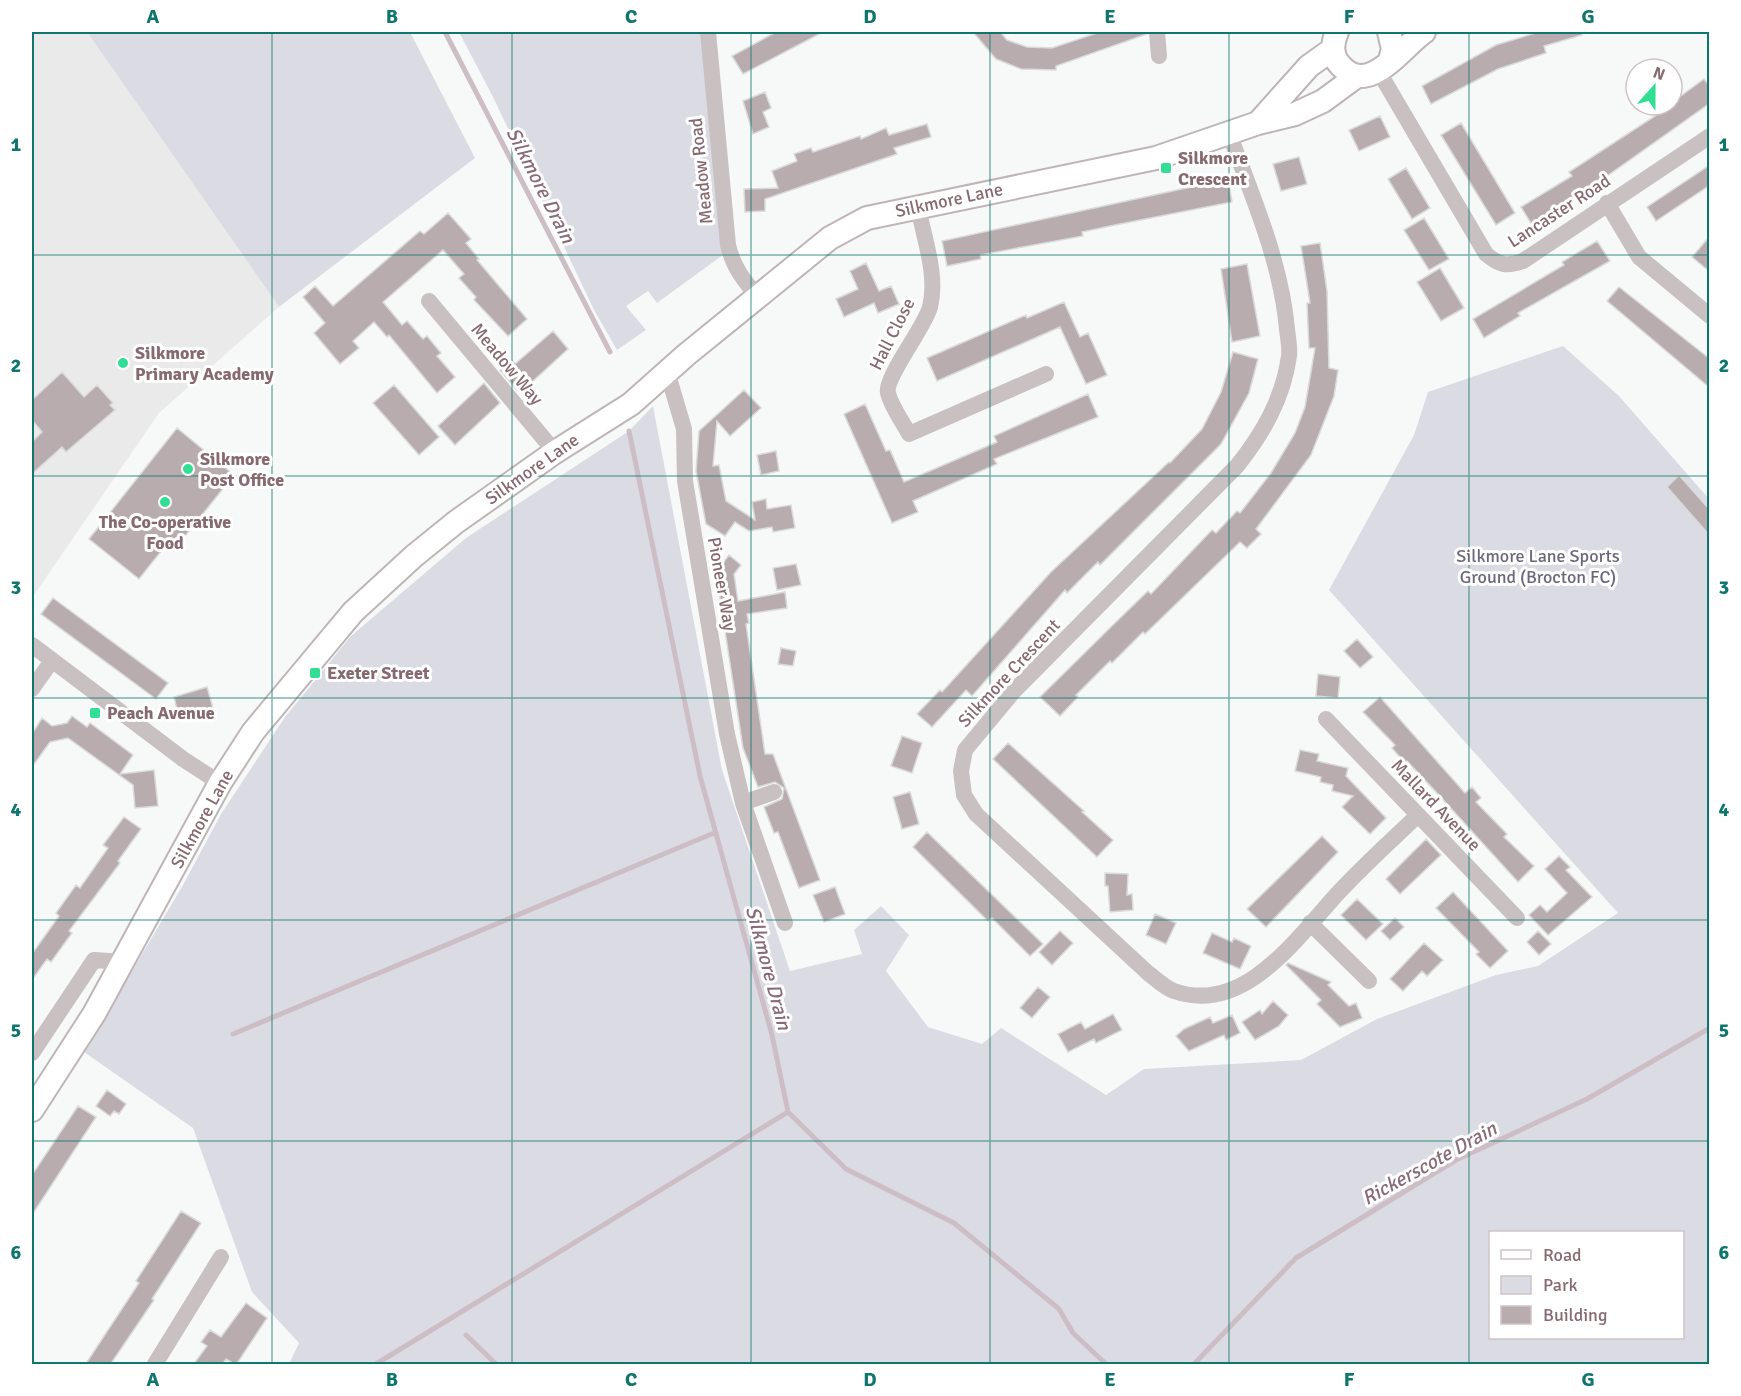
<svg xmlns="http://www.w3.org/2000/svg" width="1741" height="1396" font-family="Signika,sans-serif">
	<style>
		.built { fill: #eaeaea }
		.green { fill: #dbdce3; fill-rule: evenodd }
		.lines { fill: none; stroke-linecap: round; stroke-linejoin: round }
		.stream { stroke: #cdbec5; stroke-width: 5 }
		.building { fill: #b9acaf; stroke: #d9dbdb; stroke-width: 1.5 }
		.secondary-casing { stroke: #bfb5b7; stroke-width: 26 }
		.street { stroke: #c9c0c2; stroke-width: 16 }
		.secondary { stroke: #fff; stroke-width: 22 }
		.grid { fill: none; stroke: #0f766e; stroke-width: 1.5; stroke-opacity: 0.55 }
		.poi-dot { fill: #32de93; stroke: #fff; stroke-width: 2 }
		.labels { text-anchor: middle; stroke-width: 6; stroke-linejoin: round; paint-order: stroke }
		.poi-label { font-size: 18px; font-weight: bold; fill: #876970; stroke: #fff; text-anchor: start }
		.street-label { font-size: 18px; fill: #876970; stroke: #fff }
		.park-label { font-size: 18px; fill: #6b687e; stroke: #fff }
		.water-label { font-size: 20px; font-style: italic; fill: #896a77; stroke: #fff }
		.neatline { fill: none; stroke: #0f766e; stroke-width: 2 }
		.grid-label { font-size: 20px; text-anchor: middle; font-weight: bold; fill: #0f766e }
	</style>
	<rect width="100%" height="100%" fill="#f7f9f9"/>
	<path class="built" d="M32 32H87L279 307 159 413 32 598Z"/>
	<path class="green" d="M87 32H410L475 158 279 307Z
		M459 32H701L723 255 657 303 648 291 626 306 646 330 617 350 594 310 494 99Z
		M1563 346 1619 396 1709 499V1364H289L299 1343 252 1292 193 1128 84 1052 183 885 221 814 285 717 351 636 466 538 629 431 653 406 722 770 790 971 862 954 854 930 881 906 909 935 886 971 928 1027 982 1044 1001 1028 1106 1095 1144 1069 1301 1060 1377 1019 1496 975 1538 966 1618 913 1329 590 1414 435 1428 392ZM1490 1232H1682V1338H1490Z"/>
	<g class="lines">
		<path class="stream" d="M445 32 610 352
			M629 431 700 776 772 1035 788 1112 846 1169 954 1223 1059 1309 1073 1333 1106 1364
			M233 1034 714 833
			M466 1335 496 1364
			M376 1364 788 1112
			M1194 1364 1296 1258 1456 1160 1587 1099 1710 1028"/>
	</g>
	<path class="building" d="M776 32H823L743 74 732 56Z
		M973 32H1000L1007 40 1027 47 1052 48 1100 32H1147V34L1056 66V70L1021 69 996 59Z
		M1539 32H1581L1582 35 1544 46 1546 53 1498 69 1431 104 1422 86 1496 45Z
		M1704 79 1710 87V103L1576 198 1532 225 1521 207 1572 176 1569 172 1672 105 1674 101Z
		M765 92 771 108 763 112 769 127 753 134 743 101Z
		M1380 116 1390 137 1359 151 1349 130Z
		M1461 123 1515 213 1496 225 1441 135Z
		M927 124 931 137 894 148 897 154 765 199V211L745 212 744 189 778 188 772 171 797 161 794 154 811 148 813 152 860 136 861 139 886 128 889 135Z
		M1299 157 1307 184 1281 191 1273 164Z
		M1710 165V185L1656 221 1647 207Z
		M1406 168 1430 208 1412 219 1388 179Z
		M1228 179 1232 202 1115 225 1082 232 1083 236 980 255 981 259 947 266 942 241Z
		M448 213 471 239 466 243 479 259 477 260 527 319 508 336 474 300 476 297 459 278 464 274 443 250 383 302 402 325 407 321 423 339 427 336 441 353 437 356 455 377 437 393 389 335 387 337 374 322 353 341 359 348 340 364 314 333 325 323 303 297 315 286 333 306 420 231 424 234Z
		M1424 218 1449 259 1429 270 1404 230Z
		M1710 236V272L1692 257Z
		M1597 241 1610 261 1518 313 1520 316 1484 338 1473 319 1564 265 1562 262Z
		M1320 243 1327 291 1329 368 1338 370 1334 396 1311 455 1256 529 1261 534 1247 548 1240 542 1145 634 1143 632 1112 663 1110 661 1076 695 1078 697 1060 716 1040 697 1117 621 1148 591 1151 594 1212 530 1216 533 1237 511 1240 513 1271 473 1295 433 1305 407 1315 348H1309L1307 303H1310L1301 246Z
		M866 263 879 291 891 286 899 304 878 313 874 303 844 317 836 299 858 289 850 271Z
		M1247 264 1260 336 1232 342 1221 269Z
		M1440 268 1464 308 1441 321 1417 282Z
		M1619 287 1710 359V388L1607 301Z
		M1064 302 1080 337 1088 333 1107 375 1086 384 1060 327 937 381 927 358 1026 315 1027 318Z
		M553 331 568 349 532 382 530 380 520 389 518 387 516 389 500 370 512 360 515 364Z
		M1233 352 1258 359 1249 393 1221 444 1100 565 1098 562 1067 593 1065 590 972 696 966 690 932 727 917 714 940 690 942 692 1051 572 1169 462 1170 463 1202 429 1221 392Z
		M62 372 84 397 97 385 113 403 110 405 115 410 66 452 62 447 32 474V442L42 432 32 420V400Z
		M484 383 500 403 455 445 438 426Z
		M394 385 439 437 419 455 373 403Z
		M744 390 761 408 730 436 717 421 713 466 719 465 726 501 755 520 752 502 766 499 767 509 791 505 795 528 773 532 772 527 749 531 735 522 725 536 706 524 696 471 699 431Z
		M1088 394 1098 417 994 459 997 464 913 501 918 512 892 523 844 414 865 404 886 451 890 450 904 482 997 442 994 436Z
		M177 428 234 475 173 551 166 545 139 579 89 539Z
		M776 451 779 471 761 475 757 455Z
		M1679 475 1710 510V536L1667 487Z
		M729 555 741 565 734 574 738 601 785 592 787 608 747 614 749 623 746 624 765 754H773L820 880 799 888 778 832 774 833 764 807 782 799 784 788 775 782 758 787 743 748 716 572Z
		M796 564 801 585 777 590 773 568Z
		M53 598 168 683 156 699 41 614Z
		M1357 639 1373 657 1360 668 1344 651Z
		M781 648 796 651 793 666 778 664Z
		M1318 674 1340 677 1338 698 1316 696Z
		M207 687 213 708 179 718 174 697Z
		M1380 697 1465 793 1472 787 1481 798 1476 802 1507 834 1504 837 1534 866 1518 882 1437 793 1407 761 1405 763 1392 748 1395 745 1363 712Z
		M72 716 87 727 90 723 133 755 120 774 154 770 158 806 135 808 133 785 68 738 50 742 32 767V734L42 718 52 726 67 723Z
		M902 736 922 743 912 773 891 766Z
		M1008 743 1084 811 1082 812 1113 840 1097 857 993 759Z
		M1300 750 1319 754 1317 761 1348 768 1346 776 1386 818 1370 834 1342 807 1353 796 1332 791 1333 785 1320 782 1321 777 1295 771Z
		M910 792 919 824 902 829 893 797Z
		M124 817 141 829 118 861 120 863 69 931 72 933 51 962 47 959 32 980V954L59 916 56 913 76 885 80 888 108 848 103 845Z
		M927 832 1043 944 1030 956 992 918 988 921 913 847Z
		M1322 836 1338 852 1266 927 1247 909Z
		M1426 839 1441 855 1400 894 1386 879Z
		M1559 856 1570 867 1566 870 1592 897 1548 935 1529 915 1540 905 1547 912 1567 893 1545 869Z
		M1105 873 1128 874 1127 895 1132 894 1133 910 1110 912 1108 886H1105Z
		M835 887 845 914 824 922 813 895Z
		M1453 892 1508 951 1490 968 1476 954 1479 952 1436 908Z
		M1357 899 1383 924 1366 940 1341 915Z
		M1155 914 1176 923 1166 944 1146 935Z
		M1395 918 1404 927 1390 940 1381 931Z
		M1060 931 1073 943 1052 965 1039 952Z
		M1538 931 1551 944 1539 955 1527 942Z
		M1212 933 1232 942 1234 938 1251 946 1240 969 1203 953Z
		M1424 943 1443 960 1427 976 1422 971 1403 991 1390 979Z
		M1288 963 1331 982 1328 985 1349 1006 1356 1003 1362 1018 1340 1027 1317 1004 1321 1000 1286 965Z
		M1038 987 1050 997 1032 1018 1020 1008Z
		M1273 1001 1288 1015 1279 1026 1255 1040 1242 1022 1260 1010 1262 1014Z
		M1113 1014 1122 1030 1096 1043 1094 1039 1068 1052 1058 1034 1081 1022 1085 1029Z
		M1232 1015 1240 1033 1226 1040 1224 1035 1189 1051 1176 1036 1184 1029 1210 1017 1213 1023Z
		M107 1090 126 1104 119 1114 114 1111 110 1116 96 1106Z
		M78 1106 96 1117 32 1215V1175Z
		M181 1211 201 1223 152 1299 154 1300 110 1365H85L139 1283 136 1281Z
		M246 1303 267 1318 236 1365 226 1359 222 1365H193L207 1346 201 1342 210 1330 221 1337Z"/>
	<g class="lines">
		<defs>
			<path id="secondary" d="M1337 32C1332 43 1331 56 1341 66 1369 97 1402 47 1424 32
				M1389 32 1393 49 1390 60
				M1258 123 1309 66 1333 49
				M32 1110 94 1014 220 783 253 732 353 612 414 556 456 522 555 452 631 404 686 355 830 238 867 218 1156 158 1258 123 1295 114 1323 101 1357 76"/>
		</defs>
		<use href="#secondary" class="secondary-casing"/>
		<path class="street" d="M708 32 728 245C733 267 744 281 759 298
			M1157 32 1159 56
			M1379 72 1486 254C1499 265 1506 267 1523 261L1710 136
			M1229 133C1252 196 1281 261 1287 329 1288 338 1290 348 1289 356 1283 399 1263 433 1237 466L1014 691 965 750 961 771 964 795 976 814 1148 973C1156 979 1165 988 1174 991 1245 1016 1298 936 1339 892 1364 865 1392 840 1418 815
			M1607 203 1639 257 1710 316
			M918 207C924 238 938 276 930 307 925 327 884 378 888 393 891 406 902 421 909 434L1046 374
			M429 301 555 452
			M667 371 684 429 685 481 727 734 743 803 785 923
			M32 645 183 759 220 783
			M32 689 51 662
			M1326 719 1517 918
			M743 803 774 792
			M1310 923 1369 981
			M32 1053 94 960 124 962
			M155 1364 221 1257"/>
		<use href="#secondary" class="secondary"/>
	</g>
	<path class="grid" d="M272 32V1364M512 32V1364M751 32V1364M990 32V1364M1229 32V1364M1469 32V1364M32 255H1710M32 476H1710M32 698H1710M32 920H1710M32 1141H1710"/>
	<g class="poi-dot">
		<rect x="1160" y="162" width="12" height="12" rx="3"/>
		<circle cx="123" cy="363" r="6"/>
		<circle cx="188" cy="469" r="6"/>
		<circle cx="165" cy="502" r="6"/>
		<rect x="309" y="667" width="12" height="12" rx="3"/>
		<rect x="89" y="707" width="12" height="12" rx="3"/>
	</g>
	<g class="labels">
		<g class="poi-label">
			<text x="1178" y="164">Silkmore<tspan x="1178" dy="21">Crescent</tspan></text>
			<text x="135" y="359">Silkmore<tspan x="135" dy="21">Primary Academy</tspan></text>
			<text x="200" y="465">Silkmore<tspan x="200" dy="21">Post Office</tspan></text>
			<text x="165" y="528" text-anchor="middle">The Co-operative<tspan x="165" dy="21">Food</tspan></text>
			<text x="327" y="679">Exeter Street</text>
			<text x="107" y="719">Peach Avenue</text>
		</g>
		<g class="street-label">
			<text transform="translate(701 171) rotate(-96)" y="6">Meadow Road</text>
			<text transform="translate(949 200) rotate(-12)" y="6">Silkmore Lane</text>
			<text transform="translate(1559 211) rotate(-33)" y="6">Lancaster Road</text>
			<text transform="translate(892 334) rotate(-63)" y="6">Hall Close</text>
			<text transform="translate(507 364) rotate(50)" y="6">Meadow Way</text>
			<text transform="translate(532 469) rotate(-35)" y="6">Silkmore Lane</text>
			<text transform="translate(722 584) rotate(80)" y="6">Pioneer Way</text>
			<text transform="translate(1009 673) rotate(-47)" y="6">Silkmore Crescent</text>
			<text transform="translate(1436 805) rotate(46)" y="6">Mallard Avenue</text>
			<text transform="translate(202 819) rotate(-61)" y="6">Silkmore Lane</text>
		</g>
		<g class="park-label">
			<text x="1538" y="562">Silkmore Lane Sports<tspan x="1538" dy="21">Ground (Brocton FC)</tspan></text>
		</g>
		<g class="water-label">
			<text transform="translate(541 185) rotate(63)" y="7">Silkmore Drain</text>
			<text transform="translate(769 968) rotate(75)" y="7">Silkmore Drain</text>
			<text transform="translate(1429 1163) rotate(-29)" y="7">Rickerscote Drain</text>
		</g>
	</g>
	<rect width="1741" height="1396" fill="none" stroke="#ffffff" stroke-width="66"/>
	<rect x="1489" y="1231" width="195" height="108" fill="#ffffff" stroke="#cfc3c6" stroke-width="1.5"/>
	<rect x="1501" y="1250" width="30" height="9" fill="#ffffff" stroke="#cfc3c6" stroke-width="1.5"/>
	<text x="1543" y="1261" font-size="18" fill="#876970">Road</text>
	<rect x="1501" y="1276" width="30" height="18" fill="#dbdce3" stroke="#cfc3c6" stroke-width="1.5"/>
	<text x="1543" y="1291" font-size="18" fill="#876970">Park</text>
	<rect x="1501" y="1306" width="30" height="18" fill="#b9acaf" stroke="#cfc3c6" stroke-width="1.5"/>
	<text x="1543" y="1321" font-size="18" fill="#876970">Building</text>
	<g transform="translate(1654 87) rotate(21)"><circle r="28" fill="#ffffff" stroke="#cfc3c6" stroke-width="1.5"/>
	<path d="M0-4.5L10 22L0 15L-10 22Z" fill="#32de93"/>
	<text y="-9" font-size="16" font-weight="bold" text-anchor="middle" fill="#876970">N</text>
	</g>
	<rect x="33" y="33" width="1675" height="1330" class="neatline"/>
	<g class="grid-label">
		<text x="153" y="23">A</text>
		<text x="392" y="23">B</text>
		<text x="631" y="23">C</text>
		<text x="870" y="23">D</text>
		<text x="1110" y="23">E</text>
		<text x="1349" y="23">F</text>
		<text x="1588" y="23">G</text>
		<text x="16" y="151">1</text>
		<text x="1724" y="151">1</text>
		<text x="16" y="372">2</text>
		<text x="1724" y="372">2</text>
		<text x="16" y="594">3</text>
		<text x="1724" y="594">3</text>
		<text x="16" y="816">4</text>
		<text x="1724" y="816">4</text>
		<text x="16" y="1037">5</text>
		<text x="1724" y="1037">5</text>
		<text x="16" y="1259">6</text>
		<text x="1724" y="1259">6</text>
		<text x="153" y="1386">A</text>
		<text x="392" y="1386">B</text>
		<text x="631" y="1386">C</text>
		<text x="870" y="1386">D</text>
		<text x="1110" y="1386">E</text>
		<text x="1349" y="1386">F</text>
		<text x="1588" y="1386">G</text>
	</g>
</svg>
